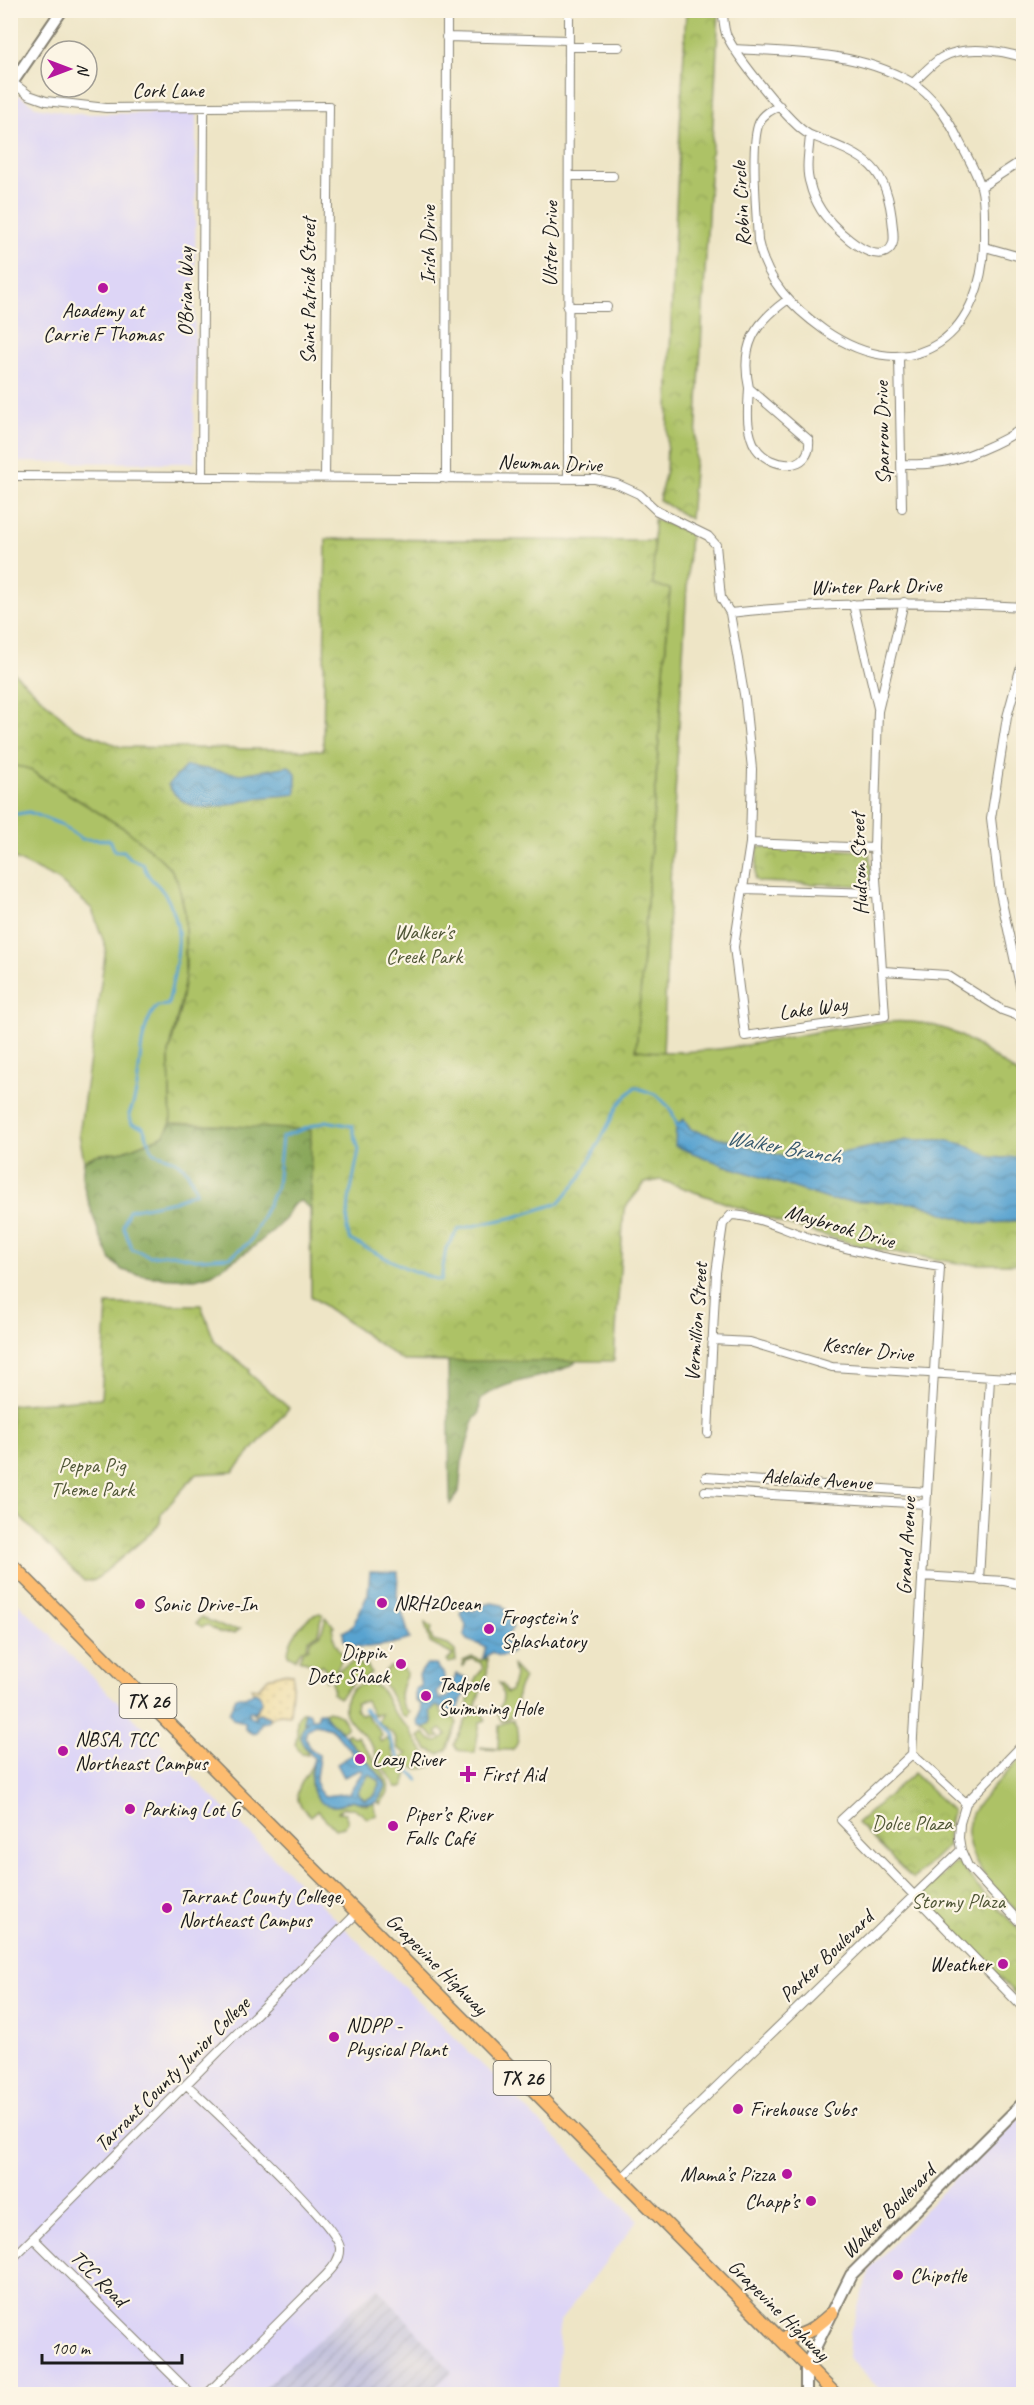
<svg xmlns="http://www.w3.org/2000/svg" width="1034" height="2405" font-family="Caveat,sans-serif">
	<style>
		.built { fill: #ddd5f6 }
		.industrial { fill: url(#industrial-furrows) }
		.grass { fill: #adc266; stroke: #646f41; stroke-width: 1.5 }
		.forest { fill: url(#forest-crowns); stroke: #53623c; stroke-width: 1.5 }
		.sand { fill: url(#sand-dots); stroke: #857b5d; stroke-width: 1.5 }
		.park { fill: url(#park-crowns); stroke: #646f41; stroke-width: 1.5 }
		.water { fill: url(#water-waves); stroke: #3a6076; stroke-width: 1.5; fill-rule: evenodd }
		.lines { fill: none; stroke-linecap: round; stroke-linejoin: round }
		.stream { stroke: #59a3d0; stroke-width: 3 }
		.minor-casing { stroke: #858071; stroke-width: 10 }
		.tertiary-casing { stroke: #858071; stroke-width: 14 }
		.primary-casing { stroke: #858071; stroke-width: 15 }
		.minor { stroke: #fff; stroke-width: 8 }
		.tertiary { stroke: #fff; stroke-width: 10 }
		.primary { stroke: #fdbc6f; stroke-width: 12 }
		.poi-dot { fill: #b5179e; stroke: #fcf5e5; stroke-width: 2 }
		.labels { text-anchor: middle; stroke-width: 4.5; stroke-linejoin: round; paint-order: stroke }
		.shield { fill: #fcf5e5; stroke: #5f5d58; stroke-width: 1.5 }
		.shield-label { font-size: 20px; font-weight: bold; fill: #1c1c1c }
		.street-label { font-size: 21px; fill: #1c1c1c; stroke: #fcf5e5 }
		.poi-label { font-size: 21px; fill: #1c1c1c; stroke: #fcf5e5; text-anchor: start }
		.park-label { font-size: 21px; fill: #4f5636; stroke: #fcf5e5 }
		.water-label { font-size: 22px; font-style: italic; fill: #37596d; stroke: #fcf5e5 }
	</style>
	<defs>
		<pattern id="industrial-furrows" width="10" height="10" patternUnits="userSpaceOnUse" patternTransform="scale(1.5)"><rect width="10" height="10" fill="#c2c1dc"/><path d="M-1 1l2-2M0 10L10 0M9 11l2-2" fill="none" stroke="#a6a5bc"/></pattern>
		<pattern id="forest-crowns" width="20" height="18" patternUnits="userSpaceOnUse" patternTransform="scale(1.5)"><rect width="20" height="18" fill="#8aa85b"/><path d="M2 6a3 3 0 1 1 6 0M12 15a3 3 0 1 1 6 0" fill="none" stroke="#70884a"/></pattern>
		<pattern id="sand-dots" width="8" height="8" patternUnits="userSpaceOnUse" patternTransform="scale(1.5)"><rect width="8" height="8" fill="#eeda9e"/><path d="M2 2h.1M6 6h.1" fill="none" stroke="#ccba88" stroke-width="1.8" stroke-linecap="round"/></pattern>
		<pattern id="park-crowns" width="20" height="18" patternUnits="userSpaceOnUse" patternTransform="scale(1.5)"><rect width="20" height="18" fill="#adc266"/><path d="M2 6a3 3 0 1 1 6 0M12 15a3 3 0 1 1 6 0" fill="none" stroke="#94a658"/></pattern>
		<pattern id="water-waves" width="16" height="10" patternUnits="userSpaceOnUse" patternTransform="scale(1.5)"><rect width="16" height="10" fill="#59a3d0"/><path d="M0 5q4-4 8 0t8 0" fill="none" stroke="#4984a8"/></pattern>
	</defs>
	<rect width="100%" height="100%" fill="#fcf5e5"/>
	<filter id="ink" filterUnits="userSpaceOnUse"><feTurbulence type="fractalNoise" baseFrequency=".0167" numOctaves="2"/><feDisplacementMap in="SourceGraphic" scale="12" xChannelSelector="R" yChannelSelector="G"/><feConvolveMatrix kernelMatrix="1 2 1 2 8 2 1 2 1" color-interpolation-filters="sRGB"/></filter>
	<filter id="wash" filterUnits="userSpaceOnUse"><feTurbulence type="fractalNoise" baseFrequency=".008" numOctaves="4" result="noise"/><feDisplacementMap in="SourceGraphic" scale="24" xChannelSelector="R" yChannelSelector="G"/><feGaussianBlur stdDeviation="1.35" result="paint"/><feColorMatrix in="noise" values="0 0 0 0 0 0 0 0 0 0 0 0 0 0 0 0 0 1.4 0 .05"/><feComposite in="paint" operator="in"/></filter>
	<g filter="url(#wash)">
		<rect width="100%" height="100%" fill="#eee5c6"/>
		<path class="built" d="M18 95 37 107 74 114 196 113 194 463 11 462 10 105Z
			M10 1595 638 2220 560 2321 557 2394H11Z
			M1023 2115V2394H884L848 2357 850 2333 870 2269 948 2185Z"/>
		<path class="industrial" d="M378 2287 452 2372 427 2394H257Z"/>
		<path class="grass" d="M654 519 690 533 670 882 663 1053 636 1050 670 590 653 585Z
			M10 765 27 768 127 830 150 848 171 869 178 882 185 912 186 969 180 1010 169 1054 171 1123 164 1135 124 1151 96 1155 84 1161 79 1134 106 948 92 909 58 880 11 857Z
			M320 1613 323 1615 320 1622 319 1633 308 1640 307 1647 301 1650 295 1659 288 1655C288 1640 304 1616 320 1613Z
			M201 1617 225 1628 240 1629 235 1633H220L208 1625 202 1627 196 1623Z
			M326 1617 334 1626 332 1627 335 1642 343 1656 334 1675 326 1681V1676L329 1673 322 1665 319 1667 299 1659 303 1651 309 1648 310 1641 321 1634Z
			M425 1623 432 1628 430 1633 433 1641 448 1645 455 1651 456 1661 449 1663 447 1661 453 1655 430 1643Z
			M472 1657 481 1660 487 1659C487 1664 488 1669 487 1674 485 1685 478 1693 476 1706L471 1708 468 1707V1700L474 1689 476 1677 483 1669 481 1663 473 1659 466 1661 463 1667V1661Z
			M352 1662 359 1663 360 1666 367 1665 371 1673 366 1678 354 1681 339 1698 332 1693 333 1690 332 1682 341 1668Z
			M513 1666 524 1678 518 1690 515 1714 502 1721 497 1713C504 1702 505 1694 499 1683L503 1685 507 1693 511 1691 515 1675Z
			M390 1667 403 1669 407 1673C401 1688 394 1702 409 1712L406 1717 402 1716 382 1680 385 1671Z
			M367 1683C387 1687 385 1701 395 1715 399 1720 405 1724 410 1729 414 1740 422 1750 431 1760V1766C422 1771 410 1768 403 1763L402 1758 407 1754 398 1748 395 1736 378 1722 381 1714 373 1715 366 1701 356 1703 355 1709 360 1714H366C370 1723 381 1728 382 1736L379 1738 381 1742 386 1738 391 1743 393 1756 408 1771 405 1785 402 1788H396C392 1774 385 1772 379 1762 376 1758 376 1754 374 1749 366 1730 334 1720 348 1695 353 1687 358 1684 367 1683Z
			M436 1706H439L443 1716 454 1718 457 1723 447 1750 439 1754 427 1749 419 1737 424 1733 431 1740 437 1742 447 1735 441 1729 436 1733 440 1737 434 1738 428 1731 423 1729 432 1724 430 1712Z
			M481 1706 482 1714 486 1720 480 1722 475 1752 474 1753 458 1750 454 1745 466 1720Z
			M328 1710 340 1715 347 1726 342 1731 327 1721 324 1712Z
			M301 1712H304V1722H307L300 1735 308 1755 302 1754 295 1744C300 1733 293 1721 301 1712Z
			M509 1720H513C520 1729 521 1743 512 1750L481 1749V1747L498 1749 499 1726Z
			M348 1733 353 1737 357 1736 389 1781 388 1793 380 1804 377 1801 382 1795 386 1782 349 1741 346 1736Z
			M1023 1756V1918C999 1891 952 1853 973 1812 982 1795 1010 1771 1023 1756Z
			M312 1765 311 1785 330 1806H339L352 1800 366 1805 374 1803 377 1815 367 1818 354 1808H343L338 1812 345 1813 348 1822 344 1827 335 1829 317 1810 310 1816C287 1795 300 1787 312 1765Z
			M369 1774 378 1780 380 1785 374 1796 365 1800 357 1793Z"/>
		<path class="forest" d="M39 776 186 838 251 1080 578 1348 575 1363C545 1381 507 1377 480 1400L479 1414 474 1419 462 1462 459 1492 450 1504 448 1362 403 1361 311 1296 310 1209 301 1201 294 1203 283 1221 269 1234 251 1249 212 1274 195 1279 152 1277 136 1274 122 1270 111 1260 99 1234 85 1191 82 1177 84 1161 96 1155 124 1151 164 1135 171 1123 169 1054 185 982V912L178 882 171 869 150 848 127 830Z"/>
		<path class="sand" d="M282 1673 293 1674 290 1715 279 1714 268 1720 269 1717 259 1713 255 1715 253 1713 258 1710 259 1704 251 1688 258 1689 268 1678Z"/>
		<path class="park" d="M686 11H719L695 459 690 519 659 500 666 470 673 267Z
			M326 539 654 541 653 585 670 589 636 1050C699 1058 765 1041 827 1030 867 1024 906 1015 945 1029 973 1039 998 1062 1023 1077V1264H964L864 1247 785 1224 661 1180 645 1183 624 1209 614 1361H403L311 1296V1130L171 1123 169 1054 180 1010 186 969 185 912 178 882 171 869 161 859 127 830 27 768 11 765 10 669 74 728 121 747 323 750Z
			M758 847 869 851 872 879 870 886 759 882 755 879Z
			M107 1304 201 1305 215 1342 250 1370 249 1373 289 1408 233 1472 196 1474 161 1514 160 1523 151 1533 95 1580 84 1581 11 1508V1405L101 1398Z
			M914 1773 952 1811 948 1828V1846L913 1879 857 1823Z
			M954 1864H960L977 1886 1023 1934V2002L923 1899 924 1892Z"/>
		<path class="water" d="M186 766 241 774 289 766 296 773V794C283 796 271 796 258 798 225 804 191 822 168 785Z
			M684 1119 690 1129 791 1159 821 1157 908 1140H944L963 1144 991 1157 1003 1158 1023 1156V1220L982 1224 948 1215 918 1203 831 1200 724 1165 675 1146 676 1125Z
			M370 1571 398 1572 397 1595 410 1639C394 1644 357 1653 344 1641L343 1632 352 1627 368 1594Z
			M492 1603 502 1605 511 1616 509 1623 513 1627 505 1640 507 1643 513 1644 514 1648C508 1657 501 1659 492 1652L485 1658H483L486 1647 467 1640 464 1636 466 1626 461 1614 464 1608 474 1611 483 1605Z
			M426 1665H436L444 1674V1681L437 1693 440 1699 448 1697 456 1674 469 1679 457 1713 436 1706 430 1712 433 1722 430 1726 425 1728 419 1726 417 1722 422 1711 421 1704 415 1700V1689L421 1686 419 1675Z
			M255 1692 260 1695C263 1702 259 1709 253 1713V1711H249V1717L255 1719V1715L259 1713 269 1717 267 1722 261 1723 257 1732 251 1733 245 1729V1722L233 1719 229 1713 236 1697H245Z
			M304 1712H309L312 1718H317L319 1712H324C327 1722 332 1722 339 1729 345 1734 348 1741 354 1747 361 1755 384 1777 386 1786 378 1808 371 1805 352 1800 346 1802 341 1806 335 1806 309 1807 308 1774 314 1758 304 1746 293 1738 307 1722H304ZM315 1724 331 1728 353 1754 337 1764 344 1777 359 1770 363 1771 349 1793 325 1796C309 1786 319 1770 319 1755L309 1747 305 1737 307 1730ZM369 1774 378 1780 380 1785 374 1796 365 1800 357 1793Z"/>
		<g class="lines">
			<path class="stream" d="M10 812 17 814 29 812 60 824 82 839 110 840 115 851H124L129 858 143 864C150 883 155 879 164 893 189 930 175 965 168 1005L157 1006C133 1035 145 1083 129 1114L132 1124 143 1127 153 1152C181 1162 187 1163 196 1192L174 1201 129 1210 123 1226 132 1249 150 1256 172 1254 196 1259 230 1257 250 1242 277 1186 282 1137 326 1121 352 1126 359 1150 349 1200 347 1230 350 1240 406 1268 441 1281 446 1248 459 1229 515 1217 559 1203 581 1177 619 1104 635 1087 657 1095 671 1109 678 1128
				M364 1709 387 1733 400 1761 418 1780"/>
		</g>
	</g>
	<g filter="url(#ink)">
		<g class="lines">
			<defs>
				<path id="minor" d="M723 10C723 18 724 27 726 34 735 55 791 126 810 135
					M446 37 569 40
					M569 47H619
					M734 49C795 52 856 51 911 82 932 94 949 120 959 141 967 156 976 171 981 187 985 201 984 218 984 232 987 334 915 393 824 330 792 307 766 281 758 241 757 216 750 144 759 123 763 114 771 110 780 106
					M13 83 29 95 46 101 106 108 329 106 325 477
					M913 83C922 75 931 64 941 58 962 45 1001 50 1024 58
					M810 135C866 157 887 163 893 228 894 237 895 247 886 252 867 262 830 224 821 210 816 202 812 193 810 184 805 169 809 151 810 135Z
					M570 176H613
					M981 187 1024 159
					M985 247 1024 258
					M567 307H607
					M899 357 902 508
					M749 388 809 440C812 473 770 469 756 448 745 431 748 407 749 388Z
					M749 388C740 346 754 324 787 300
					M902 464C913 464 924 465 935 463 961 461 1003 442 1024 427
					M10 476 595 479 617 484 639 494 657 511 708 536 716 545 721 598 730 613 745 700 752 769 750 843 734 947 745 1036 885 1016 874 848 878 711 904 602
					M202 477 204 108
					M446 479 447 10
					M568 479 569 10
					M853 604 878 708
					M730 613C827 602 925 601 1024 607
					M1024 655 1007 717 991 818 1000 893 1024 1004
					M750 843 874 848
					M742 889 876 893
					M883 971 947 975 1002 1010 1024 1018
					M712 1340 750 1342 832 1367 1024 1379
					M708 1433 716 1273 723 1224 731 1215C760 1216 789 1232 816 1240 857 1252 898 1261 940 1267L912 1754 966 1803
					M706 1477 927 1492
					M705 1491 926 1504
					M922 1576 1004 1581 1024 1585
					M979 1580 990 1378
					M1024 1743 966 1803 960 1823 959 1838 961 1850 968 1866 1024 1927
					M912 1754 841 1820 1024 2009
					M187 2085C211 2108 338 2224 340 2248 341 2259 333 2268 326 2275L207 2394
					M621 2179 961 1850
					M33 2238 191 2394
					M10 2261 358 1912"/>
				<path id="tertiary" d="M10 86 62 10
					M806 2394V2366L851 2275 1024 2102"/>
				<path id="primary" d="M10 1563 835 2394
					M779 2338C805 2337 813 2330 832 2313"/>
			</defs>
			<use href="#minor" class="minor-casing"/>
			<use href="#tertiary" class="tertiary-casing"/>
			<use href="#primary" class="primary-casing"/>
			<use href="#minor" class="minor"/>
			<use href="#tertiary" class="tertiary"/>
			<use href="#primary" class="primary"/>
		</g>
	</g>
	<g class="poi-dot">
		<circle cx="103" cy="288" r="6"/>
		<circle cx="382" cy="1603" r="6"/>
		<circle cx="140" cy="1604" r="6"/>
		<circle cx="489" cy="1629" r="6"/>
		<circle cx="401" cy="1664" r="6"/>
		<circle cx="426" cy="1696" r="6"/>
		<circle cx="63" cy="1751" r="6"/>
		<circle cx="360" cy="1759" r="6"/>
		<path d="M465 1765h6v6h6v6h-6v6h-6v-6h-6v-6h6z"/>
		<circle cx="130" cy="1809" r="6"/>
		<circle cx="393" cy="1826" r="6"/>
		<circle cx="167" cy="1908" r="6"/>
		<circle cx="1003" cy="1964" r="6"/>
		<circle cx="334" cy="2037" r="6"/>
		<circle cx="738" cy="2109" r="6"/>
		<circle cx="787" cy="2174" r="6"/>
		<circle cx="811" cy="2201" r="6"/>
		<circle cx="898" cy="2275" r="6"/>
	</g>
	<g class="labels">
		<g class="shield">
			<rect x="119.5" y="1684" width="57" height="34" rx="4.5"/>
			<rect x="493.5" y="2061" width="57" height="34" rx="4.5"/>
		</g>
		<g class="shield-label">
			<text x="148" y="1708">TX 26</text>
			<text x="522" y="2085">TX 26</text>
		</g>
		<g class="street-label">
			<text x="168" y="97">Cork Lane</text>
			<text transform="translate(741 204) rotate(-93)" y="7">Robin Circle</text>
			<text transform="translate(550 244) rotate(-89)" y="7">Ulster Drive</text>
			<text transform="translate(428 245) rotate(-90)" y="7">Irish Drive</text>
			<text transform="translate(308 291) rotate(-90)" y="7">Saint Patrick Street</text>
			<text transform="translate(185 292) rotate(-90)" y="7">O'Brian Way</text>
			<text transform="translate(882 433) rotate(-91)" y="7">Sparrow Drive</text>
			<text transform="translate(550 463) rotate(2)" y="7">Newman Drive</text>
			<text transform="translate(876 586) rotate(-1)" y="7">Winter Park Drive</text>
			<text transform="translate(859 864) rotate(-92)" y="7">Hudson Street</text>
			<text transform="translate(813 1008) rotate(-8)" y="7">Lake Way</text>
			<text transform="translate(840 1226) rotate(16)" y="7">Maybrook Drive</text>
			<text transform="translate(696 1322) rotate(-86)" y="7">Vermillion Street</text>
			<text transform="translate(868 1349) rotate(7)" y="7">Kessler Drive</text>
			<text transform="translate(817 1479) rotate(4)" y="7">Adelaide Avenue</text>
			<text transform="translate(906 1546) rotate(-87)" y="7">Grand Avenue</text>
			<text transform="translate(826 1956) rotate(-44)" y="7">Parker Boulevard</text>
			<text transform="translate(437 1964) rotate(45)" y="7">Grapevine Highway</text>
			<text transform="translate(172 2074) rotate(-45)" y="7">Tarrant County Junior College</text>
			<text transform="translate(888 2211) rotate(-45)" y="7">Walker Boulevard</text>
			<text transform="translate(99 2278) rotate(45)" y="7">TCC Road</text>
			<text transform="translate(779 2310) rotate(45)" y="7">Grapevine Highway</text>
		</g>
		<g class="poi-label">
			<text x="103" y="317" text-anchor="middle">Academy at<tspan x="103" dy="24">Carrie F Thomas</tspan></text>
			<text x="394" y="1610">NRH2Ocean</text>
			<text x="152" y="1611">Sonic Drive-In</text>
			<text x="501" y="1624">Frogstein's<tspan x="501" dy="24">Splashatory</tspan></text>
			<text x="389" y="1659" text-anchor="end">Dippin'<tspan x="389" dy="24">Dots Shack</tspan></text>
			<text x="438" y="1691">Tadpole<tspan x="438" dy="24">Swimming Hole</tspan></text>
			<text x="75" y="1746">NBSA, TCC<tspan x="75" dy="24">Northeast Campus</tspan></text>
			<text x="372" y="1766">Lazy River</text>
			<text x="482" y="1781">First Aid</text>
			<text x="142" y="1816">Parking Lot G</text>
			<text x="405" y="1821">Piper’s River<tspan x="405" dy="24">Falls Café</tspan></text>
			<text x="179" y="1903">Tarrant County College,<tspan x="179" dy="24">Northeast Campus</tspan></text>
			<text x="991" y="1971" text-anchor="end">Weather</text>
			<text x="346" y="2032">NDPP -<tspan x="346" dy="24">Physical Plant</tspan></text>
			<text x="750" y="2116">Firehouse Subs</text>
			<text x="775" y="2181" text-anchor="end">Mama’s Pizza</text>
			<text x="799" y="2208" text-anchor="end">Chapp’s</text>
			<text x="910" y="2282">Chipotle</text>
		</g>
		<g class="park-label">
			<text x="424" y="939">Walker's<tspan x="424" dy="24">Creek Park</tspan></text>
			<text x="92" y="1472">Peppa Pig<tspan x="92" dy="24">Theme Park</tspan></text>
			<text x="912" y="1830">Dolce Plaza</text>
			<text x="958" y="1908">Stormy Plaza</text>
		</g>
		<g class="water-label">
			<text transform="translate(784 1146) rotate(10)" y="8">Walker Branch</text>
		</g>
	</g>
	<rect width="1034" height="2405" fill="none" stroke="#fcf5e5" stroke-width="36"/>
	<g transform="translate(69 69) rotate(90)"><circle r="28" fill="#fcf5e5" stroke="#a29e95" stroke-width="1.5"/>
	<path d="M0-4.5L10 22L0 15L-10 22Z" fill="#b5179e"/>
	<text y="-9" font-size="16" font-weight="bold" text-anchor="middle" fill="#1c1c1c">N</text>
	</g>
	<path d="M42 2354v9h140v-9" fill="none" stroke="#1c1c1c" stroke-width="3"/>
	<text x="51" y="2354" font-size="18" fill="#1c1c1c" stroke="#fcf5e5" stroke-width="4.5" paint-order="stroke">100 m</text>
</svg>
